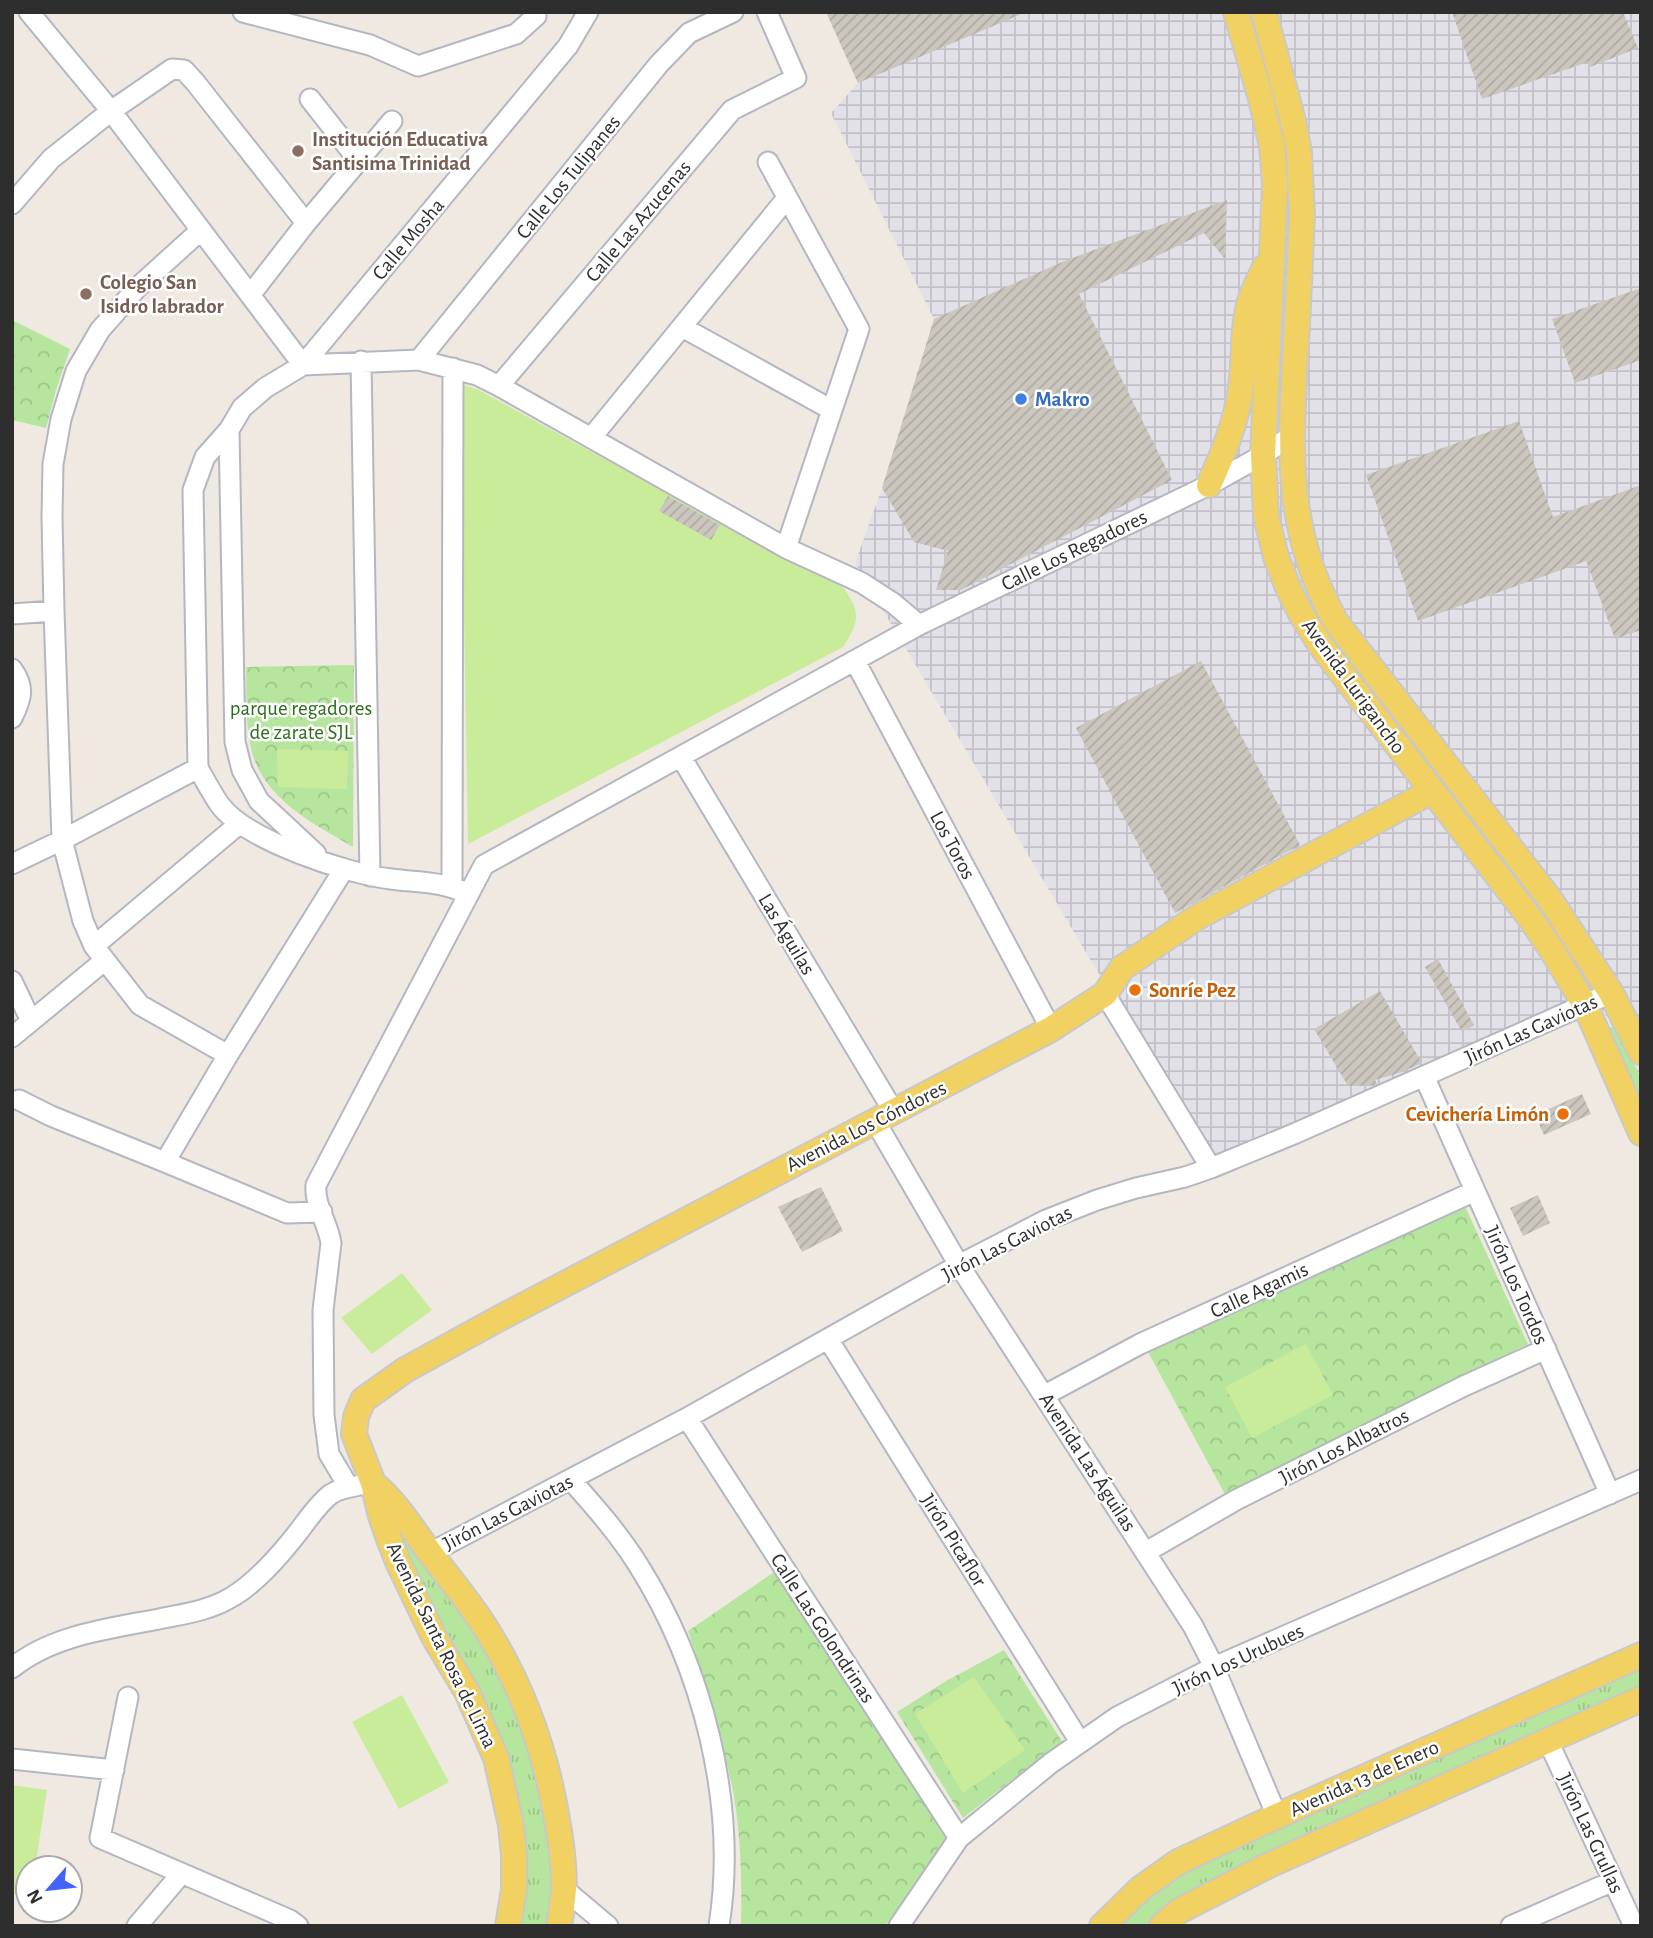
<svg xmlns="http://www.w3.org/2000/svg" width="1653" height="1938" font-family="'Alegreya Sans',sans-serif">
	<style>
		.industrial { fill: url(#industrial-grid) }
		.grass { fill: url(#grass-tufts) }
		.park { fill: url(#park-crowns) }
		.pitch { fill: #c9ec9a }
		.building { fill: url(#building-hatch) }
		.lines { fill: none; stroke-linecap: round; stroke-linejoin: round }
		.minor-casing { stroke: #b4b7c1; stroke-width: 23 }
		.major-casing { stroke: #c9c9c9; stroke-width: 28 }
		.minor { stroke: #fff; stroke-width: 19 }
		.major { stroke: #f2d163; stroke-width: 24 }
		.education-dot { fill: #8d6e63; stroke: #fff; stroke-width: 2.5 }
		.shop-dot { fill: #3f7fe0; stroke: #fff; stroke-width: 2.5 }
		.food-dot { fill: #e8710a; stroke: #fff; stroke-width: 2.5 }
		.labels { text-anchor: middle; stroke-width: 5; stroke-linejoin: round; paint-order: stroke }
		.education-label { font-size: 21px; font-weight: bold; fill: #785e54; stroke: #fff; text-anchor: start }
		.street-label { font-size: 21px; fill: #2e2e2e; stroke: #fff }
		.shop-label { font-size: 21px; font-weight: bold; fill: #366cbe; stroke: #fff; text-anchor: start }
		.park-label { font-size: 21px; fill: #2c6e1b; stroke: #fff }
		.food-label { font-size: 21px; font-weight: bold; fill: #c56008; stroke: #fff; text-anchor: start }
	</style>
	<defs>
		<pattern id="industrial-grid" width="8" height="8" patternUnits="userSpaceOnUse" patternTransform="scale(1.75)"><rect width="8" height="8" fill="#e3e1e8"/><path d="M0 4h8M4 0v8" fill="none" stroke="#c3c1c7"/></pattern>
		<pattern id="grass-tufts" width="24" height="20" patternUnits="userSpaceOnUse" patternTransform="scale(1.75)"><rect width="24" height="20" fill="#b6e59e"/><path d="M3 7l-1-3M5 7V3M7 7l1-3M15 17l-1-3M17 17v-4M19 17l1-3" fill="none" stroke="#9dc588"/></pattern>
		<pattern id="park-crowns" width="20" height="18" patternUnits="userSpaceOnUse" patternTransform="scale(1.75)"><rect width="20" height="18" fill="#b6e59e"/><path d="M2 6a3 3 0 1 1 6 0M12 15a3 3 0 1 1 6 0" fill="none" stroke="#9dc588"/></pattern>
		<pattern id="building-hatch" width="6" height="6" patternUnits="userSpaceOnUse" patternTransform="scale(1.75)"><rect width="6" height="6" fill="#cbc7bf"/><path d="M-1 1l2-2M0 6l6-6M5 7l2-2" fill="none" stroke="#afaba4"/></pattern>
	</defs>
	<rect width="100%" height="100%" fill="#efe9e1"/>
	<path class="industrial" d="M826 12H1641V1098L1608 1019 1598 1002 1215 1156 1094 966 855 563 882 488 934 319 831 113 858 83Z"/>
	<path class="grass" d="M1244 12H1255L1283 102 1292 209 1282 429 1272 431 1283 205Z
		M1324 626 1544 904 1599 992 1588 998 1318 630Z
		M1614 1026 1619 1032 1641 1079V1124L1606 1029Z
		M386 1508 486 1646 533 1747 555 1863 550 1926H519L524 1856 412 1584Z
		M1641 1666V1691L1168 1909 1150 1926H1112L1150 1892 1208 1858Z"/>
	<path class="park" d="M12 320 70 349 56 390 46 428 12 420Z
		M354 665 353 847C311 822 259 797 250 743 245 718 247 692 246 667Z
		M1464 1204 1528 1344 1226 1496 1148 1352Z
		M780 1568 951 1833 885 1926H741C742 1880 741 1832 732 1786 721 1734 705 1681 688 1631Z
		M1004 1650 1063 1743 1040 1758 963 1818 897 1712 946 1681Z"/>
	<path class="pitch" d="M460 384 477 389 650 484 838 581C859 608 863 617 843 647L468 844Z
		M277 749 348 751 347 789 278 787Z
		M402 1273 432 1310 372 1354 341 1318Z
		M1306 1344 1333 1395 1252 1438 1225 1387Z
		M974 1677 1025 1750 963 1793 915 1714Z
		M402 1695 449 1782 399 1809 352 1722Z
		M12 1785 47 1790 35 1868H28V1896L12 1894Z"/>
	<path class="building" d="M826 12H1026L858 83Z
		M1452 12H1623L1638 48 1590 67 1588 62 1482 99Z
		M1227 200 1225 259 1204 233 1079 294 1172 480 961 590H936L948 551 914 542 882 488 934 319 1062 262Z
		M1641 288V360L1575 383 1552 319Z
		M1519 421 1553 517 1641 485V630L1615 639 1586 561 1418 621 1366 475Z
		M668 496 720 525 711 540 659 511Z
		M1201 661 1300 845 1175 913 1076 728Z
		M1438 959 1474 1025 1462 1032 1425 967Z
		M1380 991 1422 1063 1402 1072 1375 1080 1377 1084 1373 1085 1348 1086 1314 1029Z
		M1582 1094 1591 1114 1544 1135 1535 1115Z
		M821 1187 843 1231 802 1252 778 1207Z
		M1538 1195 1550 1223 1523 1236 1510 1208Z"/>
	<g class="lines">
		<defs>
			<path id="minor" d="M29 12 111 111 303 365
				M243 12 370 45 418 66 516 34 536 16 534 12
				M310 99 359 161
				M768 162 859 329 786 548
				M12 204 51 159 111 111 172 69 184 70 195 82 306 223
				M201 230 137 288 100 330 76 371 61 419 53 464 52 517 54 611 62 840 83 921 94 946 140 1005 228 1055
				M251 294 306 223 392 121
				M682 327 832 410
				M419 360 659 64 689 33 733 12
				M361 361 370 876
				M303 365 568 46 588 12
				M499 386 732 110 796 78 767 12
				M229 430 235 742 242 770 259 801 316 854
				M591 438 787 198
				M12 614 54 611
				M855 661 1051 1029
				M12 669C25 687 22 698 12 718
				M681 757 894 1112
				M12 864 62 840 198 768
				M452 886 453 368
				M469 894C441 881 421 883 391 879 347 874 246 840 220 805 212 794 205 780 198 768L193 490 205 457 229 430 242 408 265 388 303 365 419 360 477 375 499 386 786 548 862 583 893 603 919 625
				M94 946 239 824
				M12 981 31 1021
				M1105 994 1211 1168
				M12 1037 104 961
				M1424 1076 1610 1494
				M19 1100 51 1116 165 1162 287 1213 322 1212
				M875 1121 959 1265 1193 1626 1214 1667 1277 1816
				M165 1162 228 1055 344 869
				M828 1339 1080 1742
				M1045 1395 1140 1344 1475 1191
				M687 1418 959 1838
				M571 1480C595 1507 618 1533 637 1563 703 1667 738 1804 719 1926
				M348 1486 329 1454 324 1415 323 1310 331 1243C328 1223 314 1205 316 1185L484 865 919 625 1209 485 1263 455 1291 436
				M1146 1552 1236 1500 1464 1386 1546 1349
				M430 1553 687 1418 959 1265 1046 1220 1097 1200 1136 1188 1185 1177 1211 1168 1296 1133 1611 993
				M12 1668C55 1633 116 1628 169 1617 189 1613 212 1609 230 1598 254 1585 282 1553 299 1531 308 1519 319 1503 331 1494 340 1488 350 1487 361 1485
				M128 1697 100 1838 290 1920 298 1926
				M1548 1741 1634 1926
				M12 1759 114 1770
				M564 1889 608 1926
				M137 1926 181 1874
				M899 1926 959 1838 1051 1763 1117 1717 1214 1667 1641 1480
				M1511 1926 1613 1881"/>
			<path id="major" d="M1236 12 1261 99 1272 146 1275 184 1263 455 1266 516 1276 557 1289 590 1301 614 1321 646 1530 918 1553 952 1585 1005 1641 1133
				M1264 12 1293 121 1299 152 1302 215C1300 263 1298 311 1295 359 1290 457 1286 533 1336 622L1549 898 1611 993 1641 1052
				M1209 485C1223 454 1237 421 1241 387 1245 359 1242 329 1250 301 1254 289 1260 278 1265 267
				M374 1484C397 1503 412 1529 431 1554 451 1581 473 1606 490 1635 524 1691 545 1751 556 1814 561 1839 564 1864 564 1889 563 1901 561 1914 559 1926
				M508 1926 514 1890V1856L511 1825 496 1758 467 1692 434 1637 398 1562 389 1539 381 1516 373 1483 354 1434 356 1417 363 1400 405 1370 498 1319 1051 1029 1105 994 1122 968 1196 918 1432 791
				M1102 1926 1140 1889 1178 1862 1277 1816 1641 1655
				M1162 1926 1179 1911 1267 1866 1641 1699"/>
		</defs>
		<use href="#minor" class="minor-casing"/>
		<use href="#major" class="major-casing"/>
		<use href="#minor" class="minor"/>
		<use href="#major" class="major"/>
	</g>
	<g class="education-dot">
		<circle cx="298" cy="151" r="7"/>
		<circle cx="86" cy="294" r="7"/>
	</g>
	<circle class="shop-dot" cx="1021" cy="399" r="7"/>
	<g class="food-dot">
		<circle cx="1135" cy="990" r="7"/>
		<circle cx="1563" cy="1114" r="7"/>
	</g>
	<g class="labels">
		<g class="education-label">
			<text x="312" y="146">Institución Educativa<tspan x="312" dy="24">Santisima Trinidad</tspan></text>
			<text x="100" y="289">Colegio San<tspan x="100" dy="24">Isidro labrador</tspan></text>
		</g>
		<g class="street-label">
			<text transform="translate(568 177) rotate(-51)" y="7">Calle Los Tulipanes</text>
			<text transform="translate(638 221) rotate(-50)" y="7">Calle Las Azucenas</text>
			<text transform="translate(408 239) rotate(-50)" y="7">Calle Mosha</text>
			<text transform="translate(1074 550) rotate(-26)" y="7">Calle Los Regadores</text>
			<text transform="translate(1354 686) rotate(54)" y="7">Avenida Lurigancho</text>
			<text transform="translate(953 845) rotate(62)" y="7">Los Toros</text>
			<text transform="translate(787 934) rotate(59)" y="7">Las Águilas</text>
			<text transform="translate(1531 1029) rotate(-24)" y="7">Jirón Las Gaviotas</text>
			<text transform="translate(866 1126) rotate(-27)" y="7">Avenida Los Cóndores</text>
			<text transform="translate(1007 1243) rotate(-27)" y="7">Jirón Las Gaviotas</text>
			<text transform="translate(1517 1285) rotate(66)" y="7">Jirón Los Tordos</text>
			<text transform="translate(1259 1290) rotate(-25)" y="7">Calle Agamis</text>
			<text transform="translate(1344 1446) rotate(-27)" y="7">Jirón Los Albatros</text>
			<text transform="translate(1088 1462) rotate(57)" y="7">Avenida Las Águilas</text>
			<text transform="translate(508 1512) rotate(-27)" y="7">Jirón Las Gaviotas</text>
			<text transform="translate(954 1540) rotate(58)" y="7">Jirón Picaflor</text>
			<text transform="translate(823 1628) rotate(57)" y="7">Calle Las Golondrinas</text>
			<text transform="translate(442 1645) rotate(64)" y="7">Avenida Santa Rosa de Lima</text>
			<text transform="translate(1238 1659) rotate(-25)" y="7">Jirón Los Urubues</text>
			<text transform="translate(1364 1778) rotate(-24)" y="7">Avenida 13 de Enero</text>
			<text transform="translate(1591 1833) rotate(65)" y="7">Jirón Las Grullas</text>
		</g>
		<g class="shop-label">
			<text x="1035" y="406">Makro</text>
		</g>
		<g class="park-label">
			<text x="301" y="715">parque regadores<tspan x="301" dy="24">de zarate SJL</tspan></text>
		</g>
		<g class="food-label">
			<text x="1149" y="997">Sonríe Pez</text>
			<text x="1549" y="1121" text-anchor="end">Cevichería Limón</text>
		</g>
	</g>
	<rect width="1653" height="1938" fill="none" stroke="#2e2e2e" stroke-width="28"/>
	<g transform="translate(49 1889) rotate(242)"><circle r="33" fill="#ffffff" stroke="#ababab" stroke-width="2"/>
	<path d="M0-5L12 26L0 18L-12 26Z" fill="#4264fb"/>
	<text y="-10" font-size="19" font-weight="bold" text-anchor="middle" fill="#2e2e2e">N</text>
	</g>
</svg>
